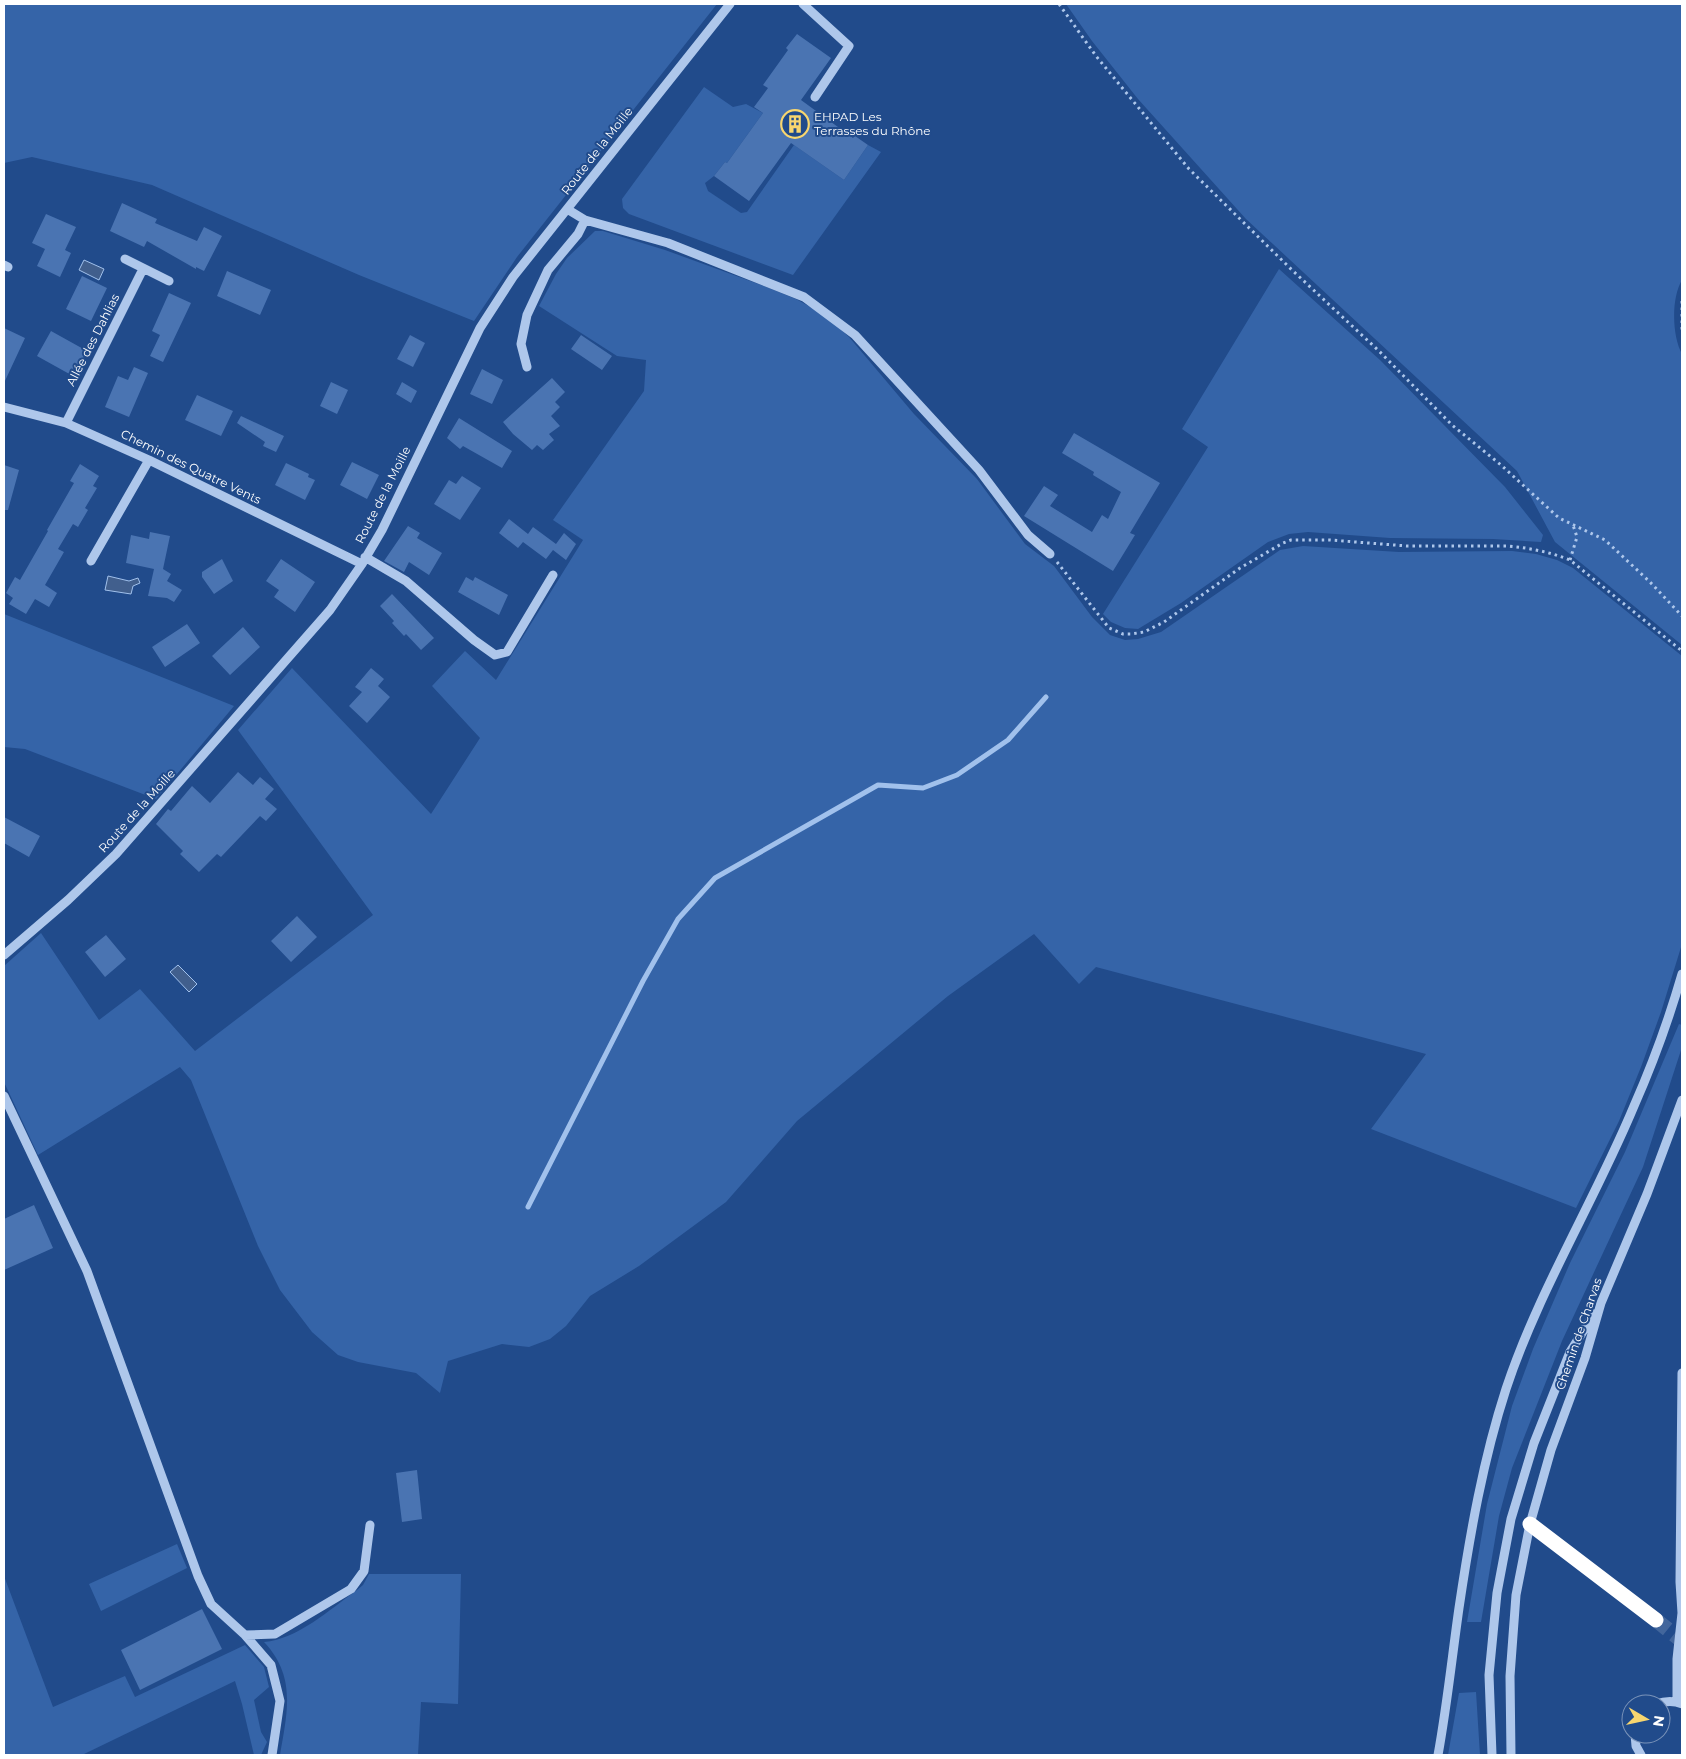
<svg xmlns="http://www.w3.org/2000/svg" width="1686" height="1759" font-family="Montserrat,sans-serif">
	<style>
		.green { fill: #3564a8 }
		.water { fill: #415f8d; stroke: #a1c1ec }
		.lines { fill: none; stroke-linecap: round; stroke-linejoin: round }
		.stream { stroke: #a1c1ec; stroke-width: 5 }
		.building { fill: #4a74b2 }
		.highway-tunnel { stroke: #42669c; stroke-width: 15; stroke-dasharray: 15 8; stroke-linecap: butt }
		.path { stroke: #aec7eb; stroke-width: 3; stroke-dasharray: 2.5 4; stroke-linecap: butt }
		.minor { stroke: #aec7eb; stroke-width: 9 }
		.highway { stroke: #fff; stroke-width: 15 }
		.labels { text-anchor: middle; stroke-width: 4; stroke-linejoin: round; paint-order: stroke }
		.poi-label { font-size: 12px; fill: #fff; stroke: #214b8b; text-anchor: start }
		.street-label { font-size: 12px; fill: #fff; stroke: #214b8b }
	</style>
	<rect width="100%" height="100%" fill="#214b8b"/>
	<path class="green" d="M4 4H717L517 257 474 321 359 275 152 185 32 157 4 163Z
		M1066 4H1682V280C1671 298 1672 336 1682 354V645L1555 542 1517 471 1246 219 1138 99 1092 41Z
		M704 87 733 107 746 104 763 113 727 163 725 162 714 176 705 183 708 191 741 213 747 212 794 145 844 180 868 145 881 152 793 275 629 214 623 208 622 199Z
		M595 231H603L665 250 764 286 796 299 825 315 849 337 914 414 977 479 1025 544 1054 566 1092 617 1110 635 1125 640 1138 639 1161 632 1280 550 1303 546 1399 552 1512 551 1536 554 1557 560 1573 568 1682 656V944L1661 1012 1641 1067 1619 1121 1576 1208 1371 1129 1426 1054 1096 967 1079 984 1034 934 948 996 797 1121 726 1202 639 1266 590 1296 566 1326 550 1339 529 1347 502 1344 448 1361 440 1393 416 1373 358 1362 338 1355 312 1332 280 1290 258 1246 191 1080 180 1067 38 1155 4 1082V966L41 933 99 1020 140 989 195 1051 373 915 238 730 292 668 431 814 480 738 432 686 465 651 496 680 583 540 553 520 644 391 646 360 617 356 539 306 556 274 567 258Z
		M1279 269 1380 360 1505 487 1543 535 1541 542 1493 539 1390 538 1308 532 1289 534 1268 542 1181 603 1138 629 1125 628 1111 622 1103 614 1208 447 1182 429Z
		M4 614 234 706 156 799 25 749 4 747Z
		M1679 1024 1682 1025V1047L1643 1167 1562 1341 1512 1468 1499 1516 1481 1622H1467L1487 1504 1512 1406 1533 1349 1570 1263 1625 1152Z
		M177 1544 187 1568 101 1611 89 1584Z
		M369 1574H461L458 1704 421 1702 418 1755H280C287 1713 297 1677 264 1642 298 1639 329 1610 357 1590L363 1585Z
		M4 1576 53 1707 125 1676 135 1697 245 1645 264 1667 269 1687 254 1700 261 1732 267 1742 261 1755H254L242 1704 235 1681 82 1755H4Z
		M1476 1692 1480 1755H1448L1459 1693Z"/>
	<path class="water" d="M84 260 104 269 99 280 79 270Z
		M108 576 129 581 138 578 140 583 133 586 131 594 105 590Z
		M178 965 197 984 189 992 170 972Z"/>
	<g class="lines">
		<path class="stream" d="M528 1207 643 981 678 919 715 878 878 785 923 788 957 775 1008 740 1046 697"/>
	</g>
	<path class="building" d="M797 34 831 58 801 100 853 138 855 136 868 145 844 180 791 143 749 201 714 176 725 162 727 163 763 113 754 107 768 88 763 85 788 50 786 48Z
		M122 203 157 219 155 223 197 241 204 227 222 236 204 271 196 267V269L147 241 144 247 110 231Z
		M46 214 76 227 65 250 71 253 60 277 37 266 45 249 32 243Z
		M227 271 271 290 260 315 217 296Z
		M82 276 107 288 91 321 66 309Z
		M169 293 191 303 163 362 150 356 160 335 152 331Z
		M4 328 25 338 4 383Z
		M51 331 87 351 73 376 37 356Z
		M410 335 425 343 413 367 397 359Z
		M581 335 612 356 602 370 571 349Z
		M134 367 148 373 129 417 105 407 118 376 128 380Z
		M482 369 503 380 492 404 470 394Z
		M552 378 565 392 555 402 560 407 551 416 560 426 549 434 554 440 543 450 537 445 532 450 513 434 503 422Z
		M331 382 348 390 337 414 320 406Z
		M402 382 417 391 411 403 396 394Z
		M197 395 233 411 221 436 185 420Z
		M241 416 284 436 276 452 263 446 265 442 237 423Z
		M459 418 512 451 502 468 463 446 460 449 447 438Z
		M1074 433 1160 483 1130 533 1135 535 1113 571 1024 516 1044 486 1058 495 1050 506 1092 532 1102 515 1108 519 1121 492 1093 475 1094 472 1062 453Z
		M352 462 379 475 367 499 340 485Z
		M286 463 309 474 308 477 315 480 305 500 275 485Z
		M80 464 99 476 93 486 97 488 85 508 88 510 78 527 73 524 58 549 64 552 45 585 57 593 49 607 35 599 26 614 9 604 13 598 6 593 15 577 20 580 48 531 47 530 74 483 70 481Z
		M4 465 19 470 8 510H4Z
		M462 476 481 488 460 520 434 504 449 480 456 484Z
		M509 519 528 534 533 527 556 544 564 533 576 544 566 560 553 550 546 559 523 542 518 548 499 533Z
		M408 526 420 533 417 538 442 553 429 575 409 562 404 572 384 561Z
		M150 532 170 536 163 569 171 574 167 581 182 590 174 602 167 598 148 596 154 569 126 563 131 535 149 539Z
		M222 559 233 581 214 594 202 577V572Z
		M281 559 315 582 295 612 274 597 279 590 266 581Z
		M466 577 473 581 475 577 508 595 499 615 458 592Z
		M392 594 434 638 421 650 406 634 404 636 392 623 394 621 380 606Z
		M187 624 200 643 165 667 152 647Z
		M243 627 260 647 230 675 212 656Z
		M371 668 384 679 378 686 390 697 367 723 349 706 362 692 355 687Z
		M238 772 253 785 260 777 274 789 265 799 277 809 266 821 260 816 221 857 217 854 199 872 180 854 183 851 156 824 168 809 171 811 192 786 210 803Z
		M4 817 40 836 29 857 4 843Z
		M297 916 317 937 291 962 271 941Z
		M106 935 126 959 105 977 85 952Z
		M34 1205 53 1248 4 1270V1219Z
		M417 1470 422 1519 402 1522 396 1473Z
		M202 1609 222 1649 140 1690 121 1650Z"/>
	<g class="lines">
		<path class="highway-tunnel" d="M1656 1620 1682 1641"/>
		<path class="path" d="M1059 4 1096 56 1189 169 1292 270 1379 351 1452 425 1501 465 1559 518 1605 540 1650 582 1682 616
			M1682 301V333
			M1570 560 1577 537 1573 525
			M1057 562 1109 628 1123 634H1131L1144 632 1164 622 1240 568 1283 543 1291 540H1330L1407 546H1508C1530 548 1550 552 1570 560L1682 651"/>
		<path class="minor" d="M803 4 849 46 815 97
			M567 209 585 220 668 243 804 297 855 335 979 470 1028 535 1050 554
			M125 259 169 281
			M4 265 8 267
			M527 367 521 344 527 315 548 270 578 234 585 220
			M4 407 66 423 149 460 362 564
			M66 423 143 269
			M365 557 406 581 474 640 495 655 507 652 553 575
			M91 561 149 460
			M4 955 68 900 116 854 330 610 362 564 382 530 480 328 513 277 730 4
			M4 1096 87 1271 198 1576 211 1604 245 1635 271 1665 280 1701 272 1755
			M245 1635 275 1634 351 1589 364 1571 370 1525
			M1677 1702V1659L1682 1613 1680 1582 1682 1373
			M1656 1704C1665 1701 1673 1700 1682 1704
			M1635 1734 1636 1746 1641 1755
			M1438 1755C1447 1706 1452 1657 1459 1608 1470 1534 1483 1460 1506 1389 1539 1290 1594 1202 1634 1106 1653 1063 1669 1019 1682 974
			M1492 1755 1489 1675 1497 1593 1511 1519 1534 1443 1570 1352 1594 1314
			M1511 1755 1510 1676 1516 1595 1530 1524 1551 1450 1585 1358 1601 1303 1647 1194 1682 1100"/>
		<path class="highway" d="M1530 1524 1656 1620"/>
	</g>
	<defs>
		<symbol id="building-ring" viewBox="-11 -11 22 22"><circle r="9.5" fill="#214b8b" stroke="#f8d66f" stroke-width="1.5"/><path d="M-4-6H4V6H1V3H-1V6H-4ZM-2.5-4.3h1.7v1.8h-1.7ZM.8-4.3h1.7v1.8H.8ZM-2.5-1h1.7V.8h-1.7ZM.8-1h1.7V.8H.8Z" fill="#f8d66f"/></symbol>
	</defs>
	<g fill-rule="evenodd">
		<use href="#building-ring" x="779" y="108" width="32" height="32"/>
	</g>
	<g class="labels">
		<g class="poi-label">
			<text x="814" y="121">EHPAD Les<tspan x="814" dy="14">Terrasses du Rhône</tspan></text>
		</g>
		<g class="street-label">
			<text transform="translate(597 151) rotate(-52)" y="4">Route de la Moille</text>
			<text transform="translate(93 340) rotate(-63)" y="4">Allée des Dahlias</text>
			<text transform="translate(191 467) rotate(26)" y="4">Chemin des Quatre Vents</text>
			<text transform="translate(383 495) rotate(-63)" y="4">Route de la Moille</text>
			<text transform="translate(137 811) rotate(-48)" y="4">Route de la Moille</text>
			<text transform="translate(1579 1334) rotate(-71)" y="4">Chemin de Charvas</text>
		</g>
	</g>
	<rect width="1686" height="1759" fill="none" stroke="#ffffff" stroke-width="10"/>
	<g transform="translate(1646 1719) rotate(99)"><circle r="24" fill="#214b8b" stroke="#7a93b9"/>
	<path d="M0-4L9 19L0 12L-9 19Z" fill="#f8d66f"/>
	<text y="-8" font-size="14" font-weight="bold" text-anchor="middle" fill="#ffffff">N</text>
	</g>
</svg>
